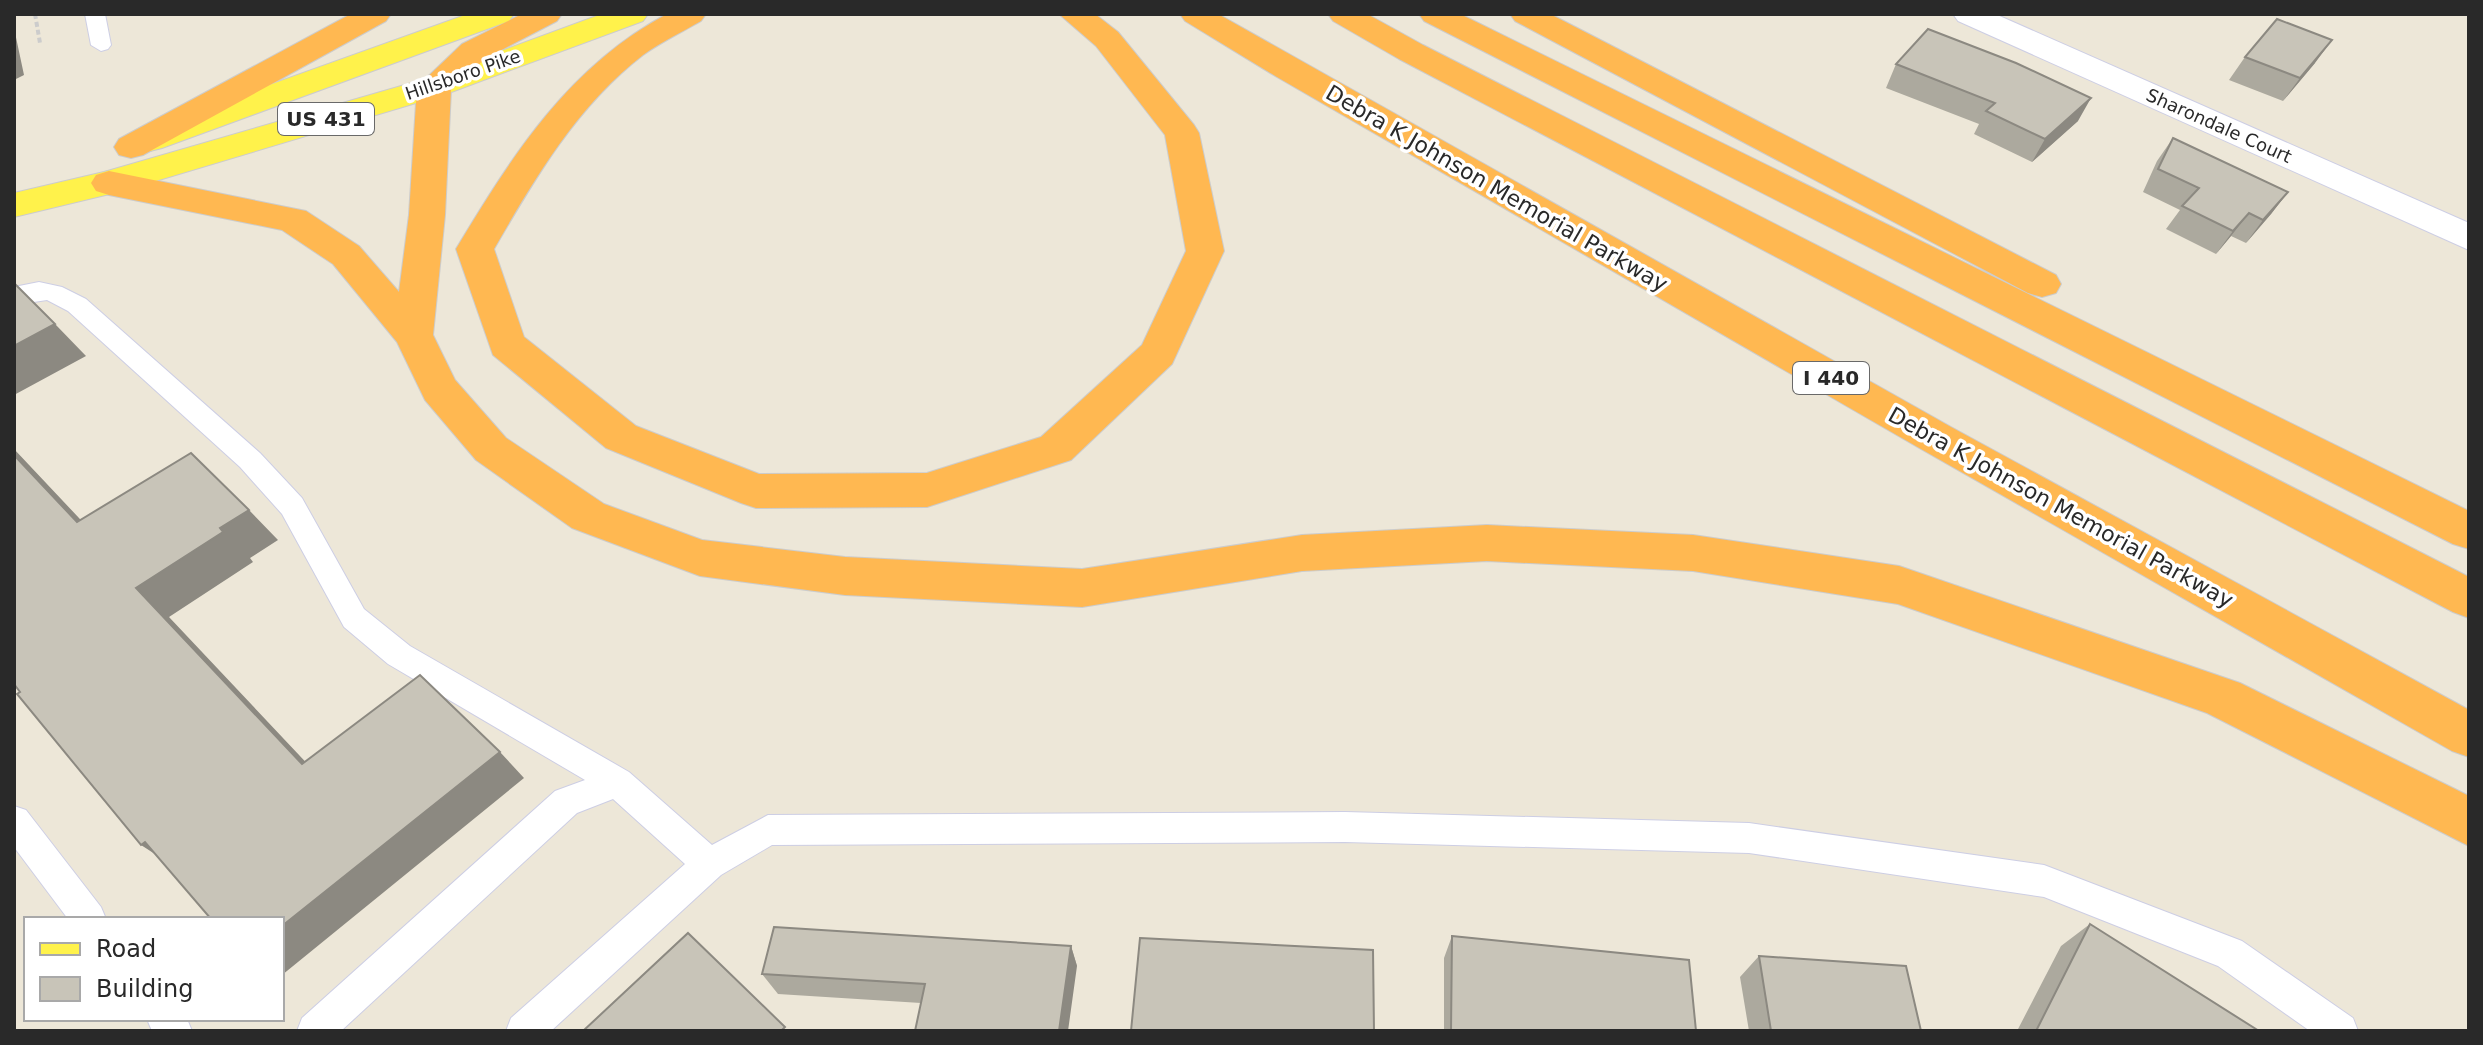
<svg xmlns="http://www.w3.org/2000/svg" width="2483" height="1045" font-family="'DejaVu Sans',sans-serif">
	<style>
		.lines { fill: none; stroke-linecap: round; stroke-linejoin: round }
		.service-casing { stroke: #cdcee4; stroke-width: 2 }
		.minor-casing { stroke: #cdcee4; stroke-width: 2 }
		.primary-casing { stroke: #ccc; stroke-width: 2 }
		.motorway-casing { stroke: #ccc; stroke-width: 2 }
		.path { stroke: #ccc; stroke-width: 4; stroke-dasharray: 5 3; stroke-linecap: butt }
		.service { fill: #fff; fill-rule: evenodd }
		.minor { fill: #fff; fill-rule: evenodd }
		.primary { fill: #fff24b; fill-rule: evenodd }
		.motorway { fill: #ffb851; fill-rule: evenodd }
		.wall { fill: #aca99e }
		.shaded-wall { fill: #8c8981 }
		.building { fill: #c8c4b8; stroke: #8c8981; stroke-width: 2 }
		.labels { text-anchor: middle; stroke-width: 7; stroke-linejoin: round; paint-order: stroke }
		.far-street-label { font-size: 18px; fill: #292929; stroke: #fff }
		.shield { fill: #fff; stroke: #696969; stroke-width: 2 }
		.shield-label { font-size: 20px; font-weight: bold; fill: #292929 }
		.street-label { font-size: 22px; fill: #292929; stroke: #fff }
	</style>
	<rect width="100%" height="100%" fill="#ede7d8"/>
	<g class="lines">
		<defs>
			<path id="service" d="M85 14H105L111 45 108 49 101 51 91 45Z
				M39 282 62 287 86 299 260 453 302 498 364 609 410 646 629 772 712 845 768 815 1345 812 1749 823 2044 865 2242 941 2353 1018 2358 1031H2310L2218 966 2044 897 1749 853 1345 842 772 845 721 875 551 1031H506L511 1018 685 864 613 799 577 813 341 1031H297L302 1018 555 791 585 780 388 664 344 627 282 514 240 467 68 311 47 300 14 305V287Z
				M14 806 26 810 101 907 106 919H68L14 847Z
				M147 1019H187L192 1031H152Z"/>
			<path id="minor" d="M1953 14H1995L2469 223V250L1958 21Z"/>
			<path id="primary" d="M468 14H514L509 21 162 148 150 151 138 148 133 140 138 132Z
				M602 14H648L643 21 446 94 122 191 14 217V193L104 172 422 80Z"/>
			<path id="motorway" d="M351 14H391L386 21 143 155 131 158 119 155 114 147 119 139Z
				M522 14H562L557 21 486 58 451 90 445 215 433 335 455 380 506 438 604 504 702 540 845 557 1082 569 1302 535 1487 525 1693 535 1899 566 2240 683 2469 796V846L2207 713 1898 604 1693 571 1487 561 1302 571 1082 607 845 595 700 576 572 528 476 460 425 400 397 342 333 264 282 230 109 195 96 191 91 183 96 175 109 171 306 211 359 246 399 292 409 215 417 87 462 44Z
				M667 14H706L701 21C682 32 661 42 643 55 577 106 535 178 494 249L524 337 636 426 759 474 927 473 1041 437 1142 345 1186 251 1165 135 1096 46 1059 14H1095L1118 32 1194 125 1199 133 1224 251 1172 364 1071 460 927 507 756 508 741 503 606 448 493 355 456 249C512 156 568 67 667 14Z
				M1180 14H1218L1951 427 2469 710V757L2452 751 1921 449 1277 77 1185 21Z
				M1328 14H1367L1423 45 2469 577V618L2453 612 1399 59 1333 21Z
				M1419 14H1460L2469 511V549L2453 544 1424 21Z
				M1510 14H1550L2056 275 2061 284 2056 293 2042 297 2028 293 1515 21Z"/>
		</defs>
		<use href="#service" class="service-casing"/>
		<use href="#minor" class="minor-casing"/>
		<use href="#primary" class="primary-casing"/>
		<use href="#motorway" class="motorway-casing"/>
		<path class="path" d="M35 14 40 43"/>
		<use href="#service" class="service"/>
		<use href="#minor" class="minor"/>
		<use href="#primary" class="primary"/>
		<use href="#motorway" class="motorway"/>
	</g>
	<path class="wall" d="M2245 57 2315 63 2283 101 2229 80Z
		M1896 64 2078 121 2032 162 1974 134 1979 124 1886 88Z
		M2173 138 2288 192 2271 214 2246 243 2231 236 2216 254 2166 229 2180 210 2143 192 2157 161Z
		M2090 924 2259 1031H2017L2061 946Z
		M1452 936 1696 1031H1444V958Z
		M1071 946 1077 966 921 1003 778 994 762 974Z
		M1759 956 1921 1031H1749L1740 977Z"/>
	<path class="shaded-wall" d="M14 28 24 75 14 80Z
		M2332 40 2315 63 2283 101 2300 78Z
		M2091 98 2078 121 2032 162 2045 139Z
		M2288 192 2271 214 2246 243 2263 220Z
		M2249 213 2231 236 2216 254 2233 231Z
		M55 324 86 356 14 395V346Z
		M14 449 111 552 77 522 14 455Z
		M249 510 278 540 250 558 253 562 169 617 332 790 302 764 136 588 220 528Z
		M500 752 524 778 282 975V926Z
		M145 842 178 869 141 845Z
		M1071 946 1077 966 1068 1031H1059Z"/>
	<path class="building" d="M2277 19 2332 40 2300 78 2245 57Z
		M1928 29 2016 63 2091 98 2045 139 1986 111 1995 103 1896 64Z
		M2173 138 2288 192 2263 220 2249 213 2233 231 2182 206 2199 188 2158 169Z
		M14 283 55 324 14 346Z
		M191 453 249 510 220 528 223 532 136 588 302 764 420 675 500 752 282 926V919H211L145 842 141 845 17 694 20 692 14 684V455L77 522Z
		M2090 924 2259 1031H2036Z
		M774 927 1071 946 1059 1031H915L925 984 762 974Z
		M688 933 785 1027 781 1031H583Z
		M1452 936 1689 960 1696 1031H1451Z
		M1140 938 1373 950 1374 1031H1131Z
		M1759 956 1906 966 1921 1031H1771Z"/>
	<g class="labels">
		<g class="far-street-label">
			<text transform="translate(463 75) rotate(-19)" y="6">Hillsboro Pike</text>
			<text transform="translate(2219 126) rotate(24)" y="6">Sharondale Court</text>
		</g>
		<g class="shield">
			<rect x="278" y="103" width="96" height="32" rx="6"/>
			<rect x="1793" y="362" width="76" height="32" rx="6"/>
		</g>
		<g class="shield-label">
			<text x="326" y="126">US 431</text>
			<text x="1831" y="385">I 440</text>
		</g>
		<g class="street-label">
			<text transform="translate(1497 188) rotate(30)" y="8">Debra K Johnson Memorial Parkway</text>
			<text transform="translate(2061 507) rotate(29)" y="8">Debra K Johnson Memorial Parkway</text>
		</g>
	</g>
	<rect width="2483" height="1045" fill="none" stroke="#292929" stroke-width="32"/>
	<rect x="24" y="917" width="260" height="104" fill="#ffffff" stroke="#a9a9a9" stroke-width="2"/>
	<rect x="40" y="943" width="40" height="12" fill="#fff24b" stroke="#a9a9a9" stroke-width="2"/>
	<text x="96" y="957" font-size="24" fill="#292929">Road</text>
	<rect x="40" y="977" width="40" height="24" fill="#c8c4b8" stroke="#a9a9a9" stroke-width="2"/>
	<text x="96" y="997" font-size="24" fill="#292929">Building</text>
</svg>
